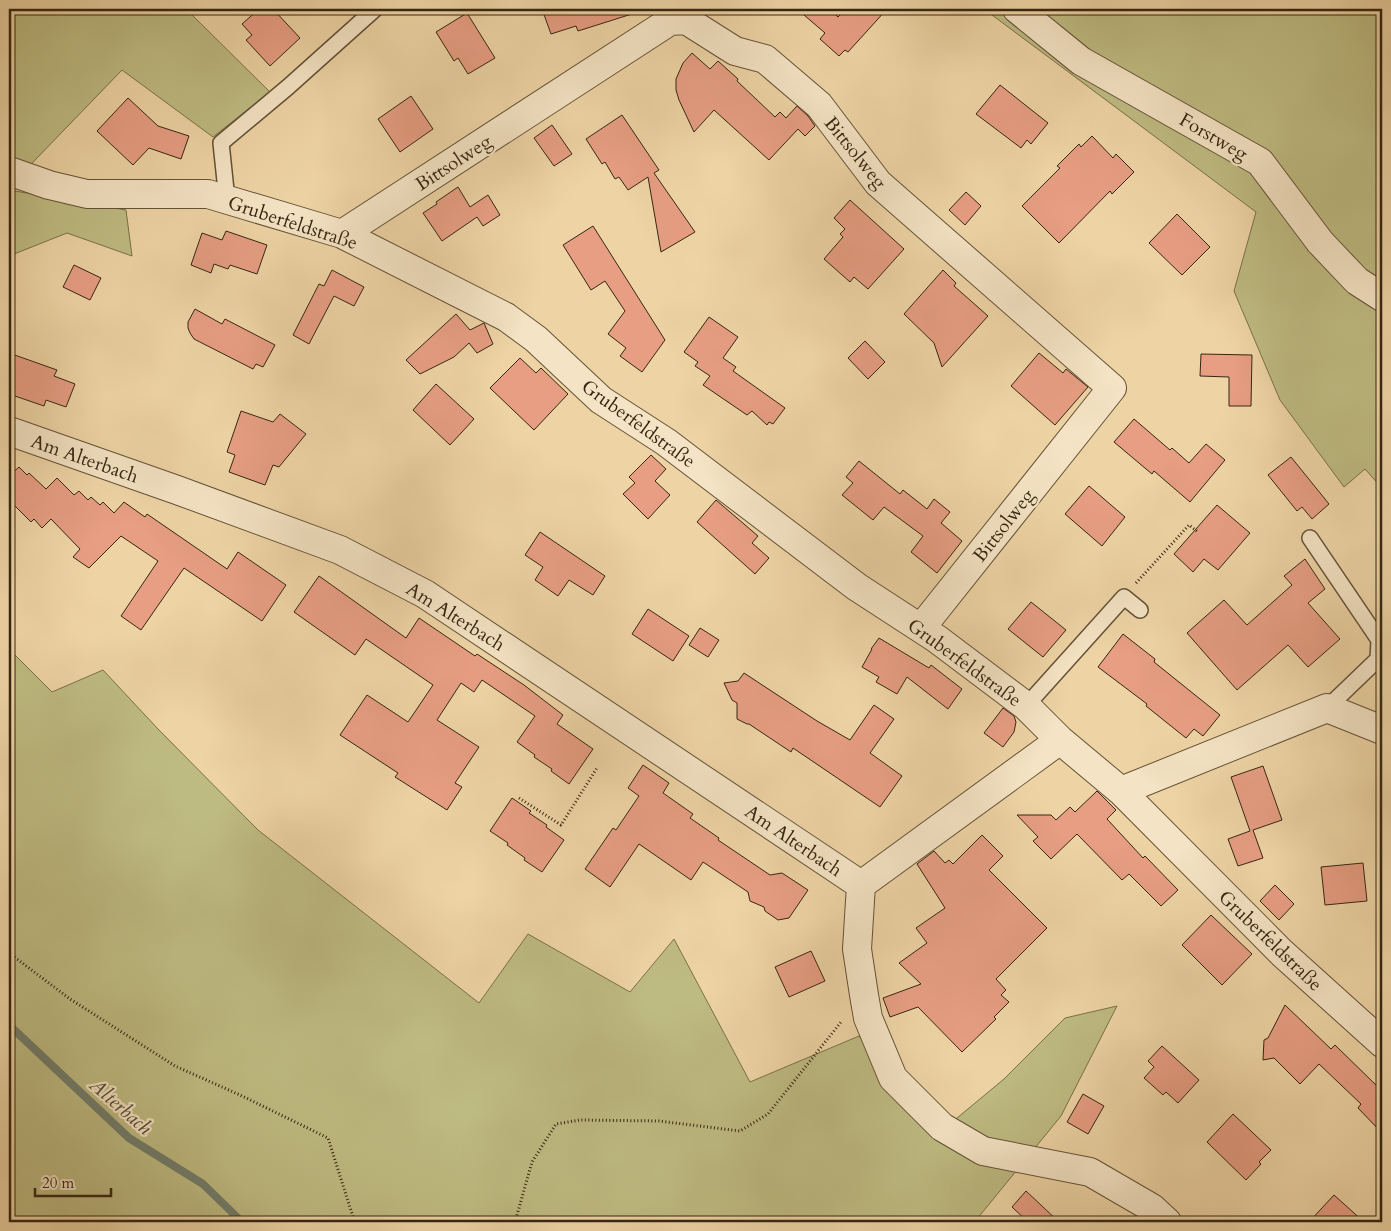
<svg xmlns="http://www.w3.org/2000/svg" width="1391" height="1231" font-family="Cardo,serif">
	<style>
		.green { fill: #bebb82; stroke: #7a704a }
		.lines { fill: none; stroke-linecap: round; stroke-linejoin: round }
		.stream { stroke: #717e6c; stroke-width: 8 }
		.building { fill: #e79e83; stroke: #362612 }
		.service-casing { stroke: #645237; stroke-width: 18 }
		.minor-casing { stroke: #645237; stroke-width: 30 }
		.path { stroke: #362612; stroke-width: 3; stroke-dasharray: 1 2.5; stroke-linecap: butt }
		.service { stroke: #f4e3c4; stroke-width: 15 }
		.minor { stroke: #f4e3c4; stroke-width: 28 }
		.labels { text-anchor: middle; stroke-width: 4.5; stroke-linejoin: round; paint-order: stroke }
		.street-label { font-size: 19px; fill: #362612; stroke: #f4e3c4 }
		.water-label { font-size: 20px; font-style: italic; fill: #4f4a38; stroke: #f4e3c4 }
	</style>
	<rect width="100%" height="100%" fill="#eed4a5"/>
	<filter id="stains"><feTurbulence type="fractalNoise" baseFrequency=".004" numOctaves="4"/><feColorMatrix values="0 0 0 0 .2 0 0 0 0 .09 0 0 0 0 .02 0 0 0 .5 -.17"/></filter>
	<radialGradient id="worn" r=".72"><stop offset=".6" stop-color="#630" stop-opacity="0"/><stop offset="1" stop-color="#630" stop-opacity=".3"/></radialGradient>
	<path class="green" d="M9 9H189L188 11 270 92 213 137 122 70 9 187Z
		M984 9H1382V488L1365 469 1344 487 1280 400 1234 291 1256 212Z
		M9 190 126 210 132 256 67 233 9 256Z
		M9 649 52 692 103 670 158 729 258 830 479 1003 528 934 630 992 674 939 750 1082 859 1036 931 1129 951 1123 1004 1079 1065 1018 1117 1006 1061 1116 977 1219 980 1222H9Z"/>
	<g class="lines">
		<path class="stream" d="M9 1025 129 1138 203 1184 242 1222"/>
	</g>
	<path class="building" d="M259 9H273L300 38 270 66 246 40 252 35 242 24Z
		M542 9H634L635 13 578 31 576 26 551 34Z
		M797 9H829L838 17 845 9H887L848 52 845 50 839 56 820 39 825 33Z
		M467 13 495 58 468 74 458 58 454 61 436 32Z
		M692 53 710 69 718 61 738 79 737 81 775 117 780 112 786 118 797 106 808 116 815 126 805 136 798 129 769 160 714 110 694 132 679 100 676 90V79L683 63Z
		M1000 85 1048 123 1031 144 1027 140 1021 148 976 114Z
		M411 96 433 129 400 152 378 119Z
		M128 98 158 126 189 136 181 159 149 148 133 165 97 131Z
		M622 115 659 170 654 173 695 232 661 252 648 177 628 190 619 177 615 179 605 162 602 164 586 139Z
		M552 125 572 154 554 166 534 138Z
		M1092 136 1113 158 1116 154 1134 172 1112 194 1110 191 1059 243 1022 206 1060 168 1057 166 1079 144 1081 147Z
		M458 187 470 207 488 195 500 215 483 226 477 217 442 241 423 213 437 204 436 202Z
		M966 192 981 206 965 225 949 210Z
		M850 200 904 249 868 289 854 277 850 282 824 259 843 237 840 234 845 229 834 218Z
		M1177 214 1210 247 1182 275 1149 243Z
		M593 226 665 340 642 372 620 356 626 348 608 334 625 311 605 281 591 290 563 245Z
		M226 231 267 245 257 274 230 265 228 269 214 264 211 273 191 265 202 233 222 240Z
		M74 265 101 278 90 300 63 287Z
		M332 270 364 287 354 306 334 296 309 344 293 335 319 284 324 286Z
		M943 270 956 283 954 286 988 316 942 367 934 343 904 314Z
		M195 309 222 324 225 319 275 345 263 367 256 364 253 369 194 339 190 333 188 328V322Z
		M456 314 470 330 484 323 493 344 477 353 469 343 454 357 420 374 406 360Z
		M709 317 738 337 723 358 736 367 733 371 785 408 773 424 769 422 767 425 752 411 747 415 703 385 710 376 695 366 698 362 684 352Z
		M865 341 885 362 868 379 848 358Z
		M9 353 57 370 54 376 75 384 66 407 46 400 44 406 12 395 15 386 9 383Z
		M1039 353 1063 373 1066 369 1088 387 1055 425 1011 386Z
		M1201 354 1252 355 1251 406H1229V377L1200 376Z
		M520 358 536 373 541 368 568 394 534 430 490 388Z
		M436 384 474 419 450 445 413 410Z
		M241 411 273 422 280 414 306 434 279 467 273 465 265 485 229 472 235 455 227 452Z
		M1134 419 1170 450 1172 448 1189 463 1206 444 1225 460 1190 502 1154 471 1152 474 1114 442Z
		M651 455 666 469 655 481 670 495 648 519 623 494 635 483 629 477Z
		M1291 457 1329 504 1312 519 1302 507 1297 511 1268 475Z
		M859 461 900 494 903 490 927 509 934 499 950 512 941 523 962 541 937 573 911 552 923 536 884 507 873 520 842 495 853 483 846 477Z
		M19 467 27 475 29 473 46 489 57 478 74 495 79 491 88 500 91 497 100 505 103 502 114 513 124 502 145 517 147 514 227 569 238 552 286 585 262 621 184 568 141 630 121 616 158 561 121 536 89 568 73 557 80 549 51 519 42 528 34 519 31 522 9 500V476Z
		M1089 486 1125 517 1102 546 1065 514Z
		M716 500 758 536 752 543 769 558 755 574 697 522Z
		M1217 505 1250 533 1218 570 1204 559 1193 572 1174 554Z
		M540 532 605 576 593 595 569 580 558 596 535 580 543 567 525 555Z
		M1305 559 1325 589 1308 603 1340 639 1308 667 1288 645 1237 690 1187 633 1224 600 1247 625 1292 585 1284 576Z
		M319 576 406 638 419 618 475 656 477 654 524 685 563 715 557 724 593 749 569 784 551 771 552 769 534 757 535 755 517 742 535 716 482 680 474 692 461 683 437 720 479 747 455 783 462 787 447 810 395 777 398 773 340 735 367 695 408 722 433 685 366 639 355 655 294 612Z
		M1031 602 1066 630 1043 657 1008 629Z
		M648 609 689 636 673 661 632 634Z
		M700 628 719 640 708 657 689 645Z
		M1123 634 1155 659 1154 662 1220 715 1203 736 1194 729 1186 738 1146 706 1147 704 1098 667Z
		M879 638 929 668 931 665 962 689 948 709 907 677 897 694 876 682 879 677 862 667 872 649H871Z
		M744 673 817 721 850 740 874 705 894 719 870 753 902 776 880 807 793 748 791 752 749 724H747L737 719V703L732 700 724 683 738 681Z
		M1003 708 1014 716 1016 722 1014 732 1003 747 984 733Z
		M643 765 669 783 663 793 693 814 690 818 719 838 718 840 770 875 782 873 808 890 789 918 778 920 765 911 764 907 750 901 748 892 703 862 691 880 639 844 610 887 585 869 613 828 616 830 639 796 628 788Z
		M1263 766 1282 820 1253 830 1263 858 1238 866 1228 839 1250 831 1231 777Z
		M1097 791 1116 810 1107 819 1143 858 1145 856 1178 890 1161 906 1129 874 1122 880 1077 834 1051 859 1033 841 1038 837 1017 815H1051L1056 820 1070 807 1075 812Z
		M512 798 531 811 529 813 547 825 546 827 564 840 542 872 524 860 525 858 507 845 508 843 490 831Z
		M982 835 1003 856 989 870 1047 928 996 979 1006 990 1001 995 1009 1002 994 1017 996 1019 962 1052 918 1007 890 1017 883 998 921 984 899 963 927 943 916 928 945 908 917 864 934 851 945 863 949 860 953 864Z
		M1363 863 1367 901 1325 905 1321 867Z
		M1275 885 1294 904 1279 920 1260 901Z
		M1211 915 1252 954 1222 985 1182 945Z
		M811 951 825 981 789 997 775 967Z
		M1285 1005 1331 1049 1335 1045 1378 1087 1382 1083V1133L1358 1108 1361 1104 1319 1064 1300 1084 1274 1058 1263 1060 1264 1040 1268 1038Z
		M1162 1046 1199 1080 1178 1103 1166 1092 1163 1095 1144 1078 1154 1067 1148 1061Z
		M1083 1094 1104 1106 1088 1134 1067 1122Z
		M1233 1114 1271 1150 1259 1162 1261 1164 1246 1180 1207 1142Z
		M1026 1191 1059 1222H1028L1012 1207Z
		M1334 1195 1364 1222H1309Z"/>
	<g class="lines">
		<defs>
			<path id="service" d="M227 200 221 143 288 87 375 9
				M1310 538 1379 640 1378 659 1327 708
				M1026 706 1124 597 1140 610"/>
			<path id="minor" d="M1017 9 1081 61 1260 162 1320 242 1357 281 1382 297
				M9 171 49 185 87 194H208L342 234 506 317 536 339 601 400 666 442 857 587 937 639 1026 706 1060 740 1121 791 1282 953 1382 1043
				M342 234 670 21 686 20 735 51 765 59 819 105 878 183 1112 388 921 628
				M9 431 177 490 340 550 425 594 861 885 857 949 864 995 868 1018 893 1078 942 1127 983 1151 1090 1172 1152 1208 1167 1222
				M1121 791 1327 708 1382 730
				M861 885 1060 740"/>
		</defs>
		<use href="#service" class="service-casing"/>
		<use href="#minor" class="minor-casing"/>
		<path class="path" d="M1136 583 1189 525 1198 532
			M519 798 561 825 597 768
			M9 953 70 999 175 1066 240 1095 328 1138 354 1220 356 1222
			M515 1222 532 1162 556 1124 580 1120 659 1121 740 1131 768 1114 841 1022"/>
		<use href="#service" class="service"/>
		<use href="#minor" class="minor"/>
	</g>
	<g class="labels">
		<g class="street-label">
			<text transform="translate(1214 136) rotate(30)" y="7">Forstweg</text>
			<text transform="translate(856 152) rotate(51)" y="7">Bittsolweg</text>
			<text transform="translate(453 162) rotate(-33)" y="7">Bittsolweg</text>
			<text transform="translate(293 222) rotate(18)" y="7">Gruberfeldstraße</text>
			<text transform="translate(639 423) rotate(36)" y="7">Gruberfeldstraße</text>
			<text transform="translate(85 458) rotate(19)" y="7">Am Alterbach</text>
			<text transform="translate(1003 525) rotate(-52)" y="7">Bittsolweg</text>
			<text transform="translate(456 616) rotate(32)" y="7">Am Alterbach</text>
			<text transform="translate(965 662) rotate(36)" y="7">Gruberfeldstraße</text>
			<text transform="translate(794 840) rotate(34)" y="7">Am Alterbach</text>
			<text transform="translate(1271 940) rotate(44)" y="7">Gruberfeldstraße</text>
		</g>
		<g class="water-label">
			<text transform="translate(121 1106) rotate(41)" y="7">Alterbach</text>
		</g>
	</g>
	<rect width="1391" height="1231" fill="none" stroke="#eed4a5" stroke-width="30"/>
	<rect x="10" y="10" width="1371" height="1211" fill="none" stroke="#362612" stroke-width="2.5"/>
	<rect x="15" y="15" width="1361" height="1201" fill="none" stroke="#362612"/>
	<path d="M35 1188v8h76v-8" fill="none" stroke="#362612" stroke-width="2.5"/>
	<text x="42" y="1188" font-size="15" fill="#362612" stroke="#f4e3c4" stroke-width="4" paint-order="stroke">20 m</text>
	<rect width="100%" height="100%" filter="url(#stains)"/>
	<rect width="100%" height="100%" fill="url(#worn)"/>
</svg>
